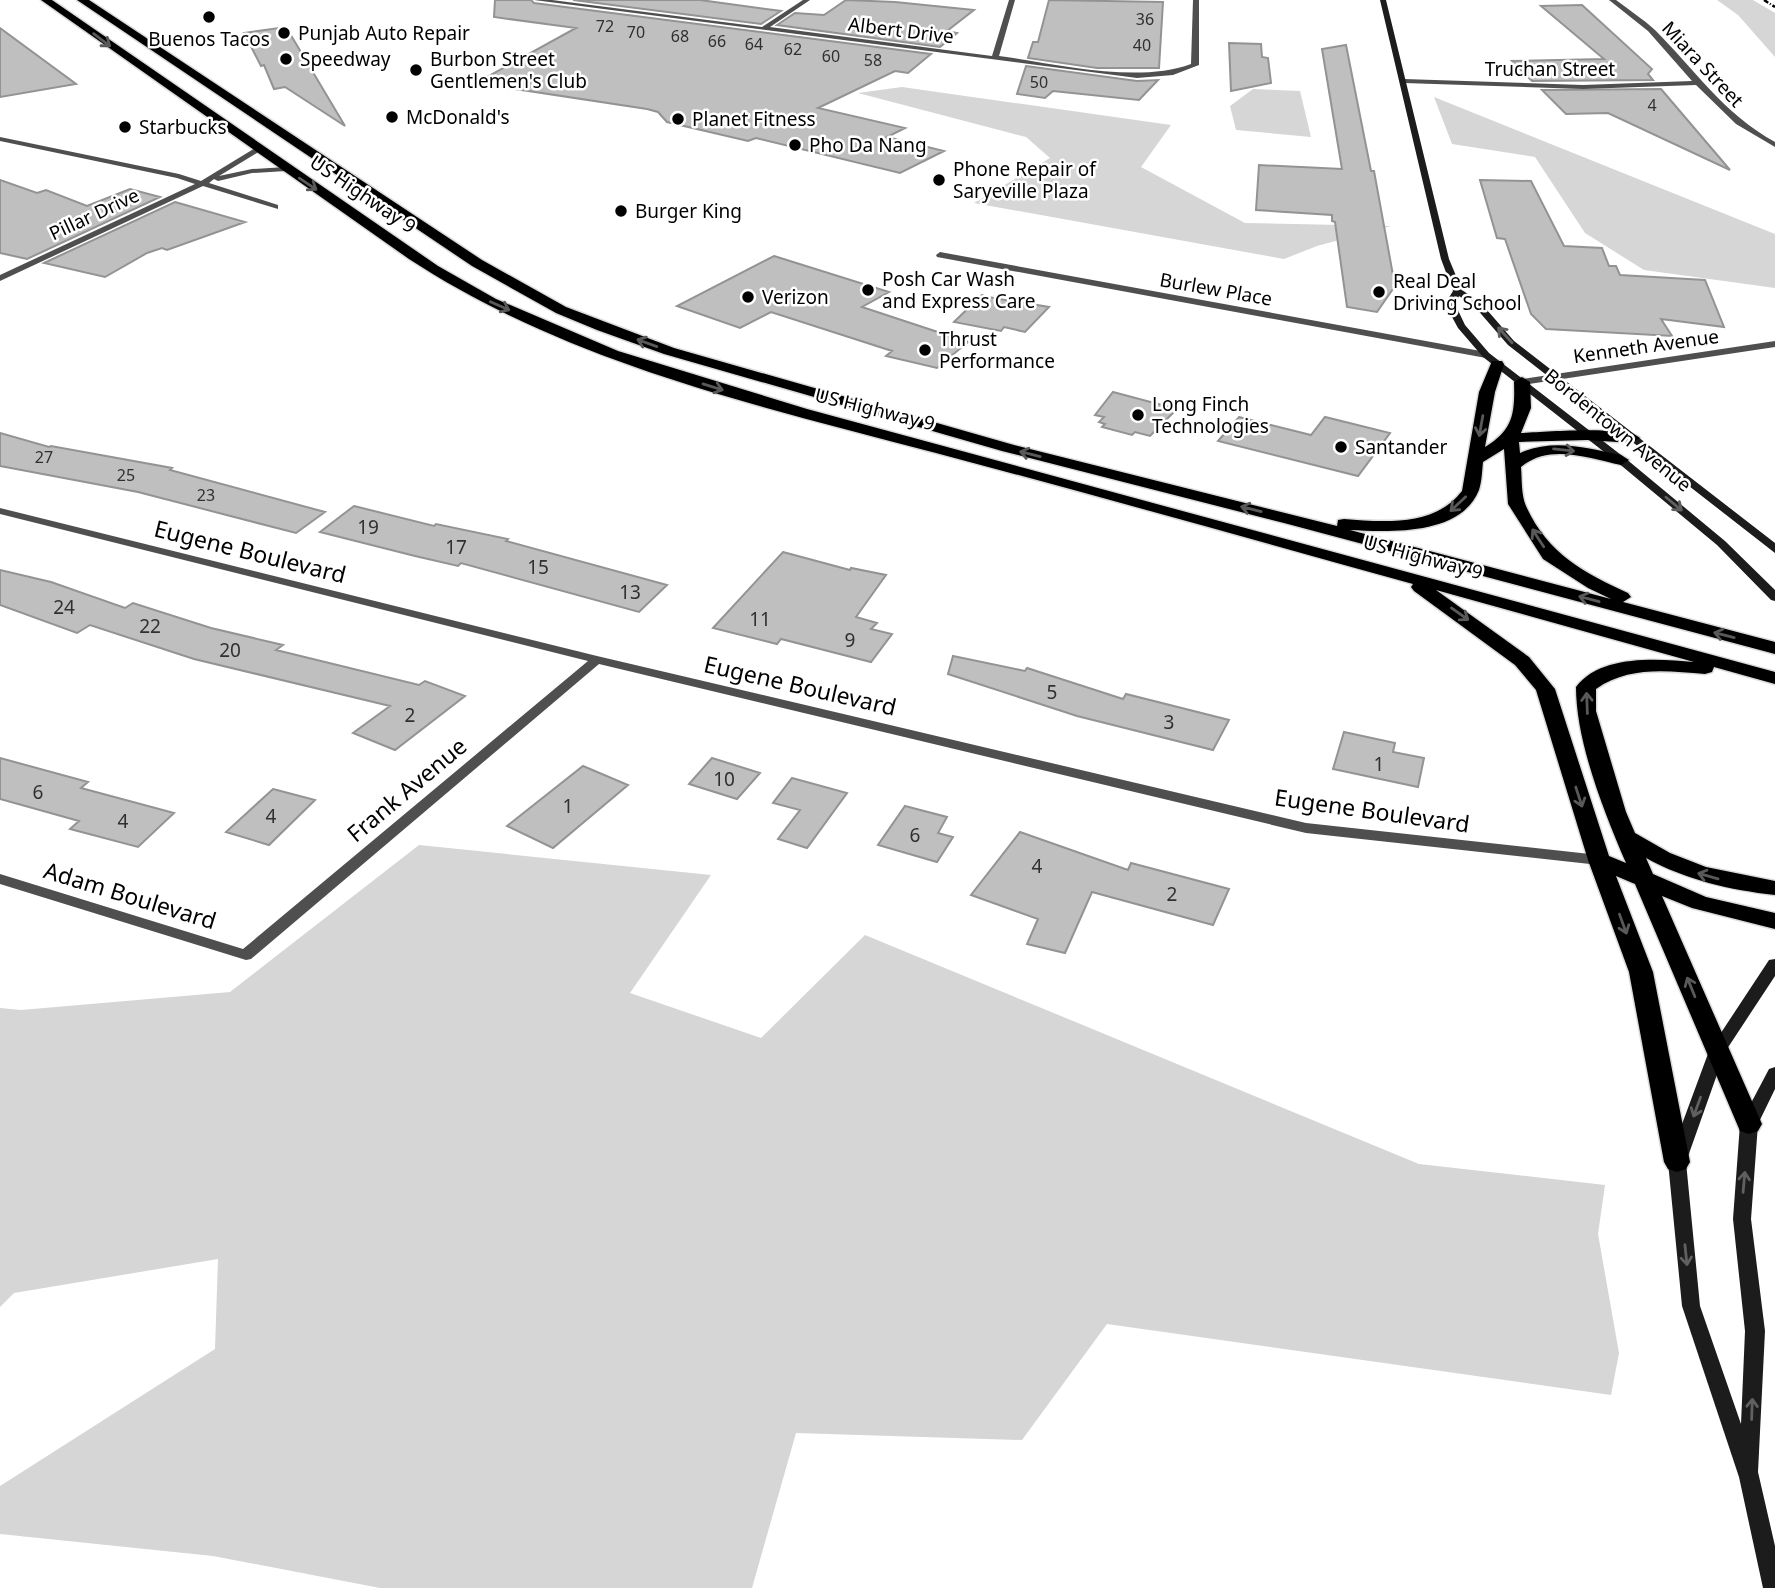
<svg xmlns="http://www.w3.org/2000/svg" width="1775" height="1588" font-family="'Noto Sans',sans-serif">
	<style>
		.green { fill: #d6d6d6 }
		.building { fill: #bfbfbf; stroke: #939393; stroke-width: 2 }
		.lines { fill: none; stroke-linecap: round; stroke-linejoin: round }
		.highway-casing { stroke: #dbdbdb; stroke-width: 3 }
		.street { fill: #4f4f4f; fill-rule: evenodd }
		.secondary { fill: #1c1c1c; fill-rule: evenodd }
		.highway { fill: #000; fill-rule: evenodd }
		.rail { stroke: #000; stroke-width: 2.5; stroke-dasharray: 5 2 1 2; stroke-linecap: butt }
		.oneway { stroke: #595959 }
		.oneway2 { stroke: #606060 }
		.poi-dot { fill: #000; stroke: #fff; stroke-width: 2.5 }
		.labels { text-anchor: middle; stroke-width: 5; stroke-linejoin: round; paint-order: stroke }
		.far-number-label { font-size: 16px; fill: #303030 }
		.far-street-label { font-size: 19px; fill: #000; stroke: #fff }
		.far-poi-label { font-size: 19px; fill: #000; stroke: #fff; text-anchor: start }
		.number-label { font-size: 19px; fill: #303030 }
		.street-label { font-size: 23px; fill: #000; stroke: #fff }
	</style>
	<rect width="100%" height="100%" fill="#fff"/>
	<path class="green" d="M1717 0H1753L1775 13V57L1738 15Z
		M902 87 1171 125 1141 167 1245 223 1391 226 1317 246 1284 259 974 203 1050 158 1026 137 858 93Z
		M1253 89 1300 91 1311 137 1236 130 1230 106Z
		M1434 97 1775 234V288L1644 270 1585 233 1535 157 1452 144Z
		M419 845 711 875 630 993 761 1038 865 935 1419 1164 1605 1185 1598 1234 1619 1353 1611 1395 1107 1324 1022 1440 796 1433 752 1588H380L213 1556 0 1534V1486L215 1349 218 1259 14 1293 0 1307V1008L21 1010 230 992Z"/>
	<path class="building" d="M495 0H531L534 3 931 54 908 73 895 71 818 108 905 128 887 137 944 151 900 173 756 138 748 141 667 122 658 112 647 109 476 83 576 28 494 17Z
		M573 0H700L781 11 761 24Z
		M846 0 895 2 974 10 947 31 957 33 940 47 777 25 795 13 824 15Z
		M1049 0 1163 2 1159 68H1097L1028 58 1033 42H1038Z
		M1582 5 1652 69 1648 74 1653 80 1532 81 1512 61 1604 59 1541 6Z
		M286 27 345 126 285 87 274 89 264 65 261 66 244 33Z
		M0 28 76 84 0 97Z
		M1229 43 1261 44 1262 57 1268 58 1271 83 1231 91Z
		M1346 45 1371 171H1374L1395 286 1377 312 1347 307 1335 222 1332 221V215L1256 210 1259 165 1342 169 1322 49Z
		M1026 66 1137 81 1158 80 1139 100 1053 91 1045 98 1017 94Z
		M1661 89 1730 170 1608 113 1566 114 1542 90Z
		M0 180 37 193 46 190 87 206 130 189 160 197 27 259 0 253Z
		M1480 180 1531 181 1564 246 1602 248 1609 266H1616L1620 275 1705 280 1724 327 1661 319 1672 336 1546 329 1531 314 1505 239 1497 238Z
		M175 202 245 222 167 250 162 248 147 253 105 277 44 263Z
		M774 256 889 292 862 307 968 342 937 368 886 356 892 351 771 312 740 328 677 306Z
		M982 295 988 297 1049 307 1025 332 1004 327 1001 331 954 322Z
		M1113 392 1177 409 1150 436 1135 432 1132 435 1102 427 1105 424 1099 422 1104 417 1095 415Z
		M1239 417 1311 435 1325 417 1390 433 1358 476 1218 441Z
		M0 433 49 447 51 446 172 468 170 470 325 512 296 533 138 492 0 466Z
		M354 506 434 526 436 524 508 539 506 541 667 585 639 612 461 563 458 566 415 556 320 532Z
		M783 552 850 570 851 568 886 575 856 617 877 623 871 629 892 634 871 662 781 639 777 644 713 628Z
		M0 570 51 582 125 608 133 603 211 628 283 645 276 650 419 685 425 681 465 696 395 750 353 733 390 706 194 659 90 625 77 633 0 605Z
		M953 656 1025 671 1027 668 1123 699 1126 694 1229 720 1213 750 1077 716 948 674Z
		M1344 732 1395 743 1393 752 1424 758 1418 787 1333 769Z
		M0 758 88 782 81 788 174 813 138 847 70 829 79 821 0 799Z
		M712 758 760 773 737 799 689 784Z
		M583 766 628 785 553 848 507 826Z
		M792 778 847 793 807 848 778 839 800 810 773 803Z
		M273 789 315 800 269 845 226 832Z
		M905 806 947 817 938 833 953 837 937 862 878 845Z
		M1020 832 1128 870 1131 863 1229 889 1213 925 1092 892 1065 953 1027 944 1038 919 971 895Z"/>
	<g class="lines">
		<defs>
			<path id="highway" d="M41 0H52L438 266 496 299 618 351 807 409 1775 672V684L1714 667 1712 672 1705 674C1666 671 1629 666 1596 689V711L1626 812 1635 833 1670 853 1706 867 1775 881V895C1730 890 1686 880 1646 858L1653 874 1706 897 1775 913V929L1692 908 1662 896 1762 1124 1758 1131 1749 1134 1740 1131 1635 884 1616 876 1653 972 1690 1162 1686 1169 1677 1172 1668 1169 1664 1162 1629 972 1588 860 1536 690 1515 665 1414 591 1411 587 1413 584C1254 540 1095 495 936 453 755 405 568 363 409 259ZM1436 590 1694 662C1658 659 1601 654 1576 687 1576 742 1604 812 1626 863L1609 856 1555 689 1529 657Z
				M77 0H89L482 260 566 307 674 348 1014 445 1337 526 1338 520 1344 519C1384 522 1435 527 1462 491L1479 392 1492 361H1502L1504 364 1495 392 1485 447C1513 430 1515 414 1514 382L1522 377 1530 382 1531 408 1521 433C1542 432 1627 425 1640 438L1632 443 1587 440 1519 442 1520 453C1553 438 1587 448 1621 455L1629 460 1621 465C1589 458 1549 443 1521 467 1522 479 1521 495 1526 506 1547 553 1584 573 1628 593L1631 597 1623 602 1775 642V654L1284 523 1002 451 664 354 597 330 556 313 472 266ZM1504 449 1508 504 1543 559 1588 588 1611 599 1350 530C1389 532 1461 536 1479 490 1482 481 1482 471 1483 462Z"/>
		</defs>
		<use href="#highway" class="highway-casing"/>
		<path class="street" d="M534 0H552L762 27 803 0H810L770 27 992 56 1009 0H1015L999 56C1057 64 1137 84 1191 64L1193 0H1199V65L1173 75 1137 78Z
			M1609 0H1616C1629 10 1643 19 1655 30 1696 71 1723 113 1775 142V147L1736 124 1696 85 1583 89 1404 83 1400 81 1404 79 1583 85 1692 81 1648 31Z
			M0 137 179 174 201 181 257 147 261 149 260 151 219 176 252 169 286 167 290 169 286 171 252 173 218 181 214 179 209 183 278 205V209L203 186 0 281V275L195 184 177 178 0 141Z
			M940 252 1486 352 1491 355 1486 358 937 257 936 255Z
			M1775 341V347L1522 385 1517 382 1522 379Z
			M0 508 597 656 1306 823 1599 855 1606 860 1599 865 1306 833 599 664 251 959 246 960 0 884V874L243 949 588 661 0 514Z"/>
		<path class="secondary" d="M1380 0H1386L1449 259 1462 290 1481 303 1514 341 1775 543V553L1508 345 1475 307 1459 296 1455 304 1465 325 1489 353 1625 458 1725 541 1775 590V601L1771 600 1717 545 1617 462 1483 357 1458 328 1445 304 1453 291 1441 259Z
			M1775 959V976L1725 1052 1686 1162 1700 1306 1741 1424 1745 1331 1733 1219 1740 1124 1769 1069 1775 1067V1089L1758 1124 1751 1219 1765 1331 1758 1472 1775 1546V1588H1763L1739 1477 1682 1306 1668 1162 1709 1051 1769 960Z"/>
		<use href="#highway" class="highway"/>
		<path class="rail" d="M1764 0 1775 7"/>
	</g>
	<defs><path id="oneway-shaft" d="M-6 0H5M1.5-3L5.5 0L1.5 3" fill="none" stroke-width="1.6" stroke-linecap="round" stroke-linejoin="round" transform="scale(1.75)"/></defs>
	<g class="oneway">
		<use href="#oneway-shaft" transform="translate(102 40) rotate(37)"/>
		<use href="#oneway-shaft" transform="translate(308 184) rotate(34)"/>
		<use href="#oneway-shaft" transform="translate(500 306) rotate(24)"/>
		<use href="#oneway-shaft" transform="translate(647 343) rotate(-160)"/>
		<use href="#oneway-shaft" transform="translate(713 387) rotate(17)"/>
		<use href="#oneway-shaft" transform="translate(1481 426) rotate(100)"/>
		<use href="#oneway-shaft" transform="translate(1564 450) rotate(6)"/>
		<use href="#oneway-shaft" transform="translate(1030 454) rotate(-166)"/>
		<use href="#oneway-shaft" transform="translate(1458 504) rotate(137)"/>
		<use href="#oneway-shaft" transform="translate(1251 509) rotate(-166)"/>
		<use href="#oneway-shaft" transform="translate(1538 538) rotate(-123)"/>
		<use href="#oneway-shaft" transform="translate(1589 599) rotate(-165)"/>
		<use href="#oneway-shaft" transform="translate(1460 614) rotate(35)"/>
		<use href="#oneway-shaft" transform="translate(1724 635) rotate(-166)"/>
		<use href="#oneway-shaft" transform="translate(1587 703) rotate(-92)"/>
		<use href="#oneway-shaft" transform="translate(1579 797) rotate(72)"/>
		<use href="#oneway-shaft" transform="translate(1708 876) rotate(-164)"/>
		<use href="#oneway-shaft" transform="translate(1623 924) rotate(70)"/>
		<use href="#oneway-shaft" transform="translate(1691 987) rotate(-112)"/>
	</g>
	<g class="oneway2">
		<use href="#oneway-shaft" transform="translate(1505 335) rotate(-132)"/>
		<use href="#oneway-shaft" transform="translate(1674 504) rotate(40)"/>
		<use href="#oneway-shaft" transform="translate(1697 1107) rotate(110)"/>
		<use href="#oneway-shaft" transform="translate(1744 1182) rotate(-85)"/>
		<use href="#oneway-shaft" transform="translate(1686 1255) rotate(84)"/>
		<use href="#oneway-shaft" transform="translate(1752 1409) rotate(-88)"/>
	</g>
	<g class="poi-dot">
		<circle cx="209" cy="17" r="7"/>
		<circle cx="284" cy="33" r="7"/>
		<circle cx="286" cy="59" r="7"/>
		<circle cx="416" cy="70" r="7"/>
		<circle cx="392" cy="117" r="7"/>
		<circle cx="678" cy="119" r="7"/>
		<circle cx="125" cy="127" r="7"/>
		<circle cx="795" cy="145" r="7"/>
		<circle cx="939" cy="180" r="7"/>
		<circle cx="621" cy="211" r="7"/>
		<circle cx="868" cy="290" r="7"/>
		<circle cx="1379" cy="292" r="7"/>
		<circle cx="748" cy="297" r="7"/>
		<circle cx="925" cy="350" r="7"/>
		<circle cx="1138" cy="415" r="7"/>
		<circle cx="1341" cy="447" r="7"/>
	</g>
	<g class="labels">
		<g class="far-number-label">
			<text x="1145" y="25">36</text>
			<text x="605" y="32">72</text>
			<text x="636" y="38">70</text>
			<text x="680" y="42">68</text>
			<text x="717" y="47">66</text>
			<text x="754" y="50">64</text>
			<text x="1142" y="51">40</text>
			<text x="793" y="55">62</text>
			<text x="831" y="62">60</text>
			<text x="873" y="66">58</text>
			<text x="1039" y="88">50</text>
			<text x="1652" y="111">4</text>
			<text x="44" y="463">27</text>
			<text x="126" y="481">25</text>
			<text x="206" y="501">23</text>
		</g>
		<g class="far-street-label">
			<text transform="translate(901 30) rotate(7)" y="7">Albert Drive</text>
			<text transform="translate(1703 64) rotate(47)" y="7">Miara Street</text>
			<text x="1550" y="76">Truchan Street</text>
			<text transform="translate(363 194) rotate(34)" y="7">US Highway 9</text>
			<text transform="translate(94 214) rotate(-25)" y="7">Pillar Drive</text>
			<text transform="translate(1216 289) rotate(10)" y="7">Burlew Place</text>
			<text transform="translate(1646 346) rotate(-8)" y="7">Kenneth Avenue</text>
			<text transform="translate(875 409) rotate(14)" y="7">US Highway 9</text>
			<text transform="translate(1618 430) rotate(39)" y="7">Bordentown Avenue</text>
			<text transform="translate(1423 557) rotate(15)" y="7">US Highway 9</text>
		</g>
		<g class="far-poi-label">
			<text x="298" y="40">Punjab Auto Repair</text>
			<text x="209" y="46" text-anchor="middle">Buenos Tacos</text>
			<text x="300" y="66">Speedway</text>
			<text x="430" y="66">Burbon Street<tspan x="430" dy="22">Gentlemen's Club</tspan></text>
			<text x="406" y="124">McDonald's</text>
			<text x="692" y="126">Planet Fitness</text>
			<text x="139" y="134">Starbucks</text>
			<text x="809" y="152">Pho Da Nang</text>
			<text x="953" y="176">Phone Repair of<tspan x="953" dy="22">Saryeville Plaza</tspan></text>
			<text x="635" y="218">Burger King</text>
			<text x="882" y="286">Posh Car Wash<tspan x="882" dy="22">and Express Care</tspan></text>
			<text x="1393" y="288">Real Deal<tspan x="1393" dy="22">Driving School</tspan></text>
			<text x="762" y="304">Verizon</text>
			<text x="939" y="346">Thrust<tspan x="939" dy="22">Performance</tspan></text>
			<text x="1152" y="411">Long Finch<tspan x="1152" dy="22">Technologies</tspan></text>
			<text x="1355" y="454">Santander</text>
		</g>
		<g class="number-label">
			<text x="368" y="534">19</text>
			<text x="456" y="554">17</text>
			<text x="538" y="574">15</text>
			<text x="630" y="599">13</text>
			<text x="64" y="614">24</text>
			<text x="760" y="626">11</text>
			<text x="150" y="633">22</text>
			<text x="850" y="647">9</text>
			<text x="230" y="657">20</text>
			<text x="1052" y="699">5</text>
			<text x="410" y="722">2</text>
			<text x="1169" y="729">3</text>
			<text x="1379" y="771">1</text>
			<text x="724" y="786">10</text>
			<text x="38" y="799">6</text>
			<text x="568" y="813">1</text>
			<text x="271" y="823">4</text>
			<text x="123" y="828">4</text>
			<text x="915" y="842">6</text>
			<text x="1037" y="873">4</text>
			<text x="1172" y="901">2</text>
		</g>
		<g class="street-label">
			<text transform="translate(250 552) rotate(14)" y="8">Eugene Boulevard</text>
			<text transform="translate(800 686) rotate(13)" y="8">Eugene Boulevard</text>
			<text transform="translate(407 790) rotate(-40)" y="8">Frank Avenue</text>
			<text transform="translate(1372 811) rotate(8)" y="8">Eugene Boulevard</text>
			<text transform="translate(130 896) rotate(17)" y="8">Adam Boulevard</text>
		</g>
	</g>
</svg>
